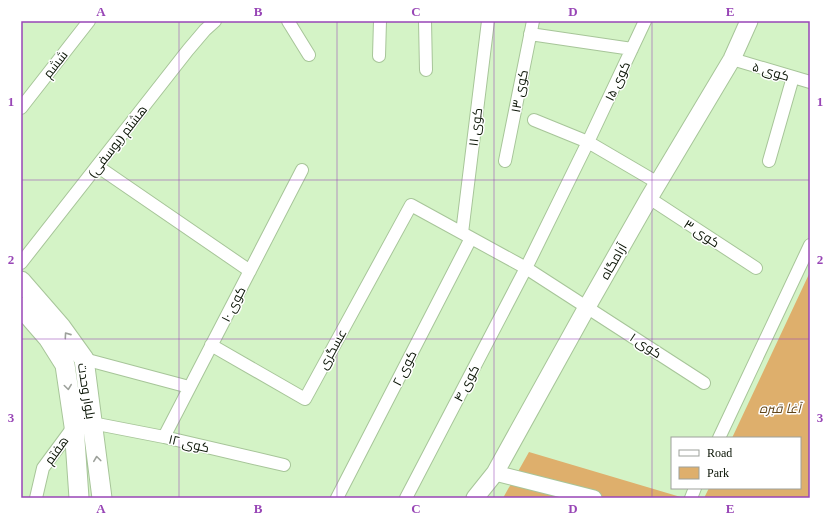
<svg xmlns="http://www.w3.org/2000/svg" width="831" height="519" font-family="'Times New Roman',Cairo,serif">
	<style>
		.green { fill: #deaf6c }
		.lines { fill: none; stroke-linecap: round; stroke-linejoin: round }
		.minor-casing { stroke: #a7c599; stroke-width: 14 }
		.tertiary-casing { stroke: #a7c599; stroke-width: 17 }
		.secondary-casing { stroke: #a7c599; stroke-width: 19 }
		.primary-casing { stroke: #a7c599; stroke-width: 21 }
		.minor { stroke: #fff; stroke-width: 12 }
		.tertiary { stroke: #fff; stroke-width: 15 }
		.secondary { stroke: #fff; stroke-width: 17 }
		.primary { stroke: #fff; stroke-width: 19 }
		.oneway { stroke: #9da19b }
		.grid { fill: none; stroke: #9846b6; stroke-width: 1; stroke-opacity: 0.55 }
		.labels { text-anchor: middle; stroke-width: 3; stroke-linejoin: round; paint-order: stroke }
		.street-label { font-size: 13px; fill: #091304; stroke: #fff }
		.park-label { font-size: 13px; font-style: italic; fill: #604418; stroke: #fff }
		.neatline { fill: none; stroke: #9846b6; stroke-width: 1.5 }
		.grid-label { font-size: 13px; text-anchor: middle; font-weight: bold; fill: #9846b6 }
	</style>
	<rect width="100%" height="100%" fill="#d4f3c6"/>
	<path class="green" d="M810 272V498H704L709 488H800V438H732Z
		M529 452 684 498H503Z"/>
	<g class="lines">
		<defs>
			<path id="minor" d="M288 21 309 55
				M425 21 426 70
				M530 34 632 49
				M379 56 380 21
				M732 59 810 82
				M21 108 89 21
				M534 120 588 142 658 183
				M505 161 533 21
				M769 161 793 77
				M97 166 250 271
				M649 198 756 268
				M462 233 488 21
				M21 263 188 50 205 30 215 21
				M211 345 305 399 411 205 526 268 704 383
				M84 359 189 387
				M92 423 164 437 284 465
				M164 437 302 170
				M719 438 810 245
				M36 498 43 468 74 426
				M337 498 471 238
				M406 498 526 268 588 142 645 21
				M691 498 695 488"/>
			<path id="tertiary" d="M495 473 594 498"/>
			<path id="secondary" d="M475 498 495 473 587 307 649 198 732 59 749 21"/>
			<path id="primary" d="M21 281 61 327 84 359 102 498
				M21 307 48 338 65 365 74 426 79 498"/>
		</defs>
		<use href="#minor" class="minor-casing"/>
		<use href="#tertiary" class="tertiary-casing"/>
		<use href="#secondary" class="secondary-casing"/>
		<use href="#primary" class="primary-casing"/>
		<use href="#minor" class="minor"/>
		<use href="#tertiary" class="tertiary"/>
		<use href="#secondary" class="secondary"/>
		<use href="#primary" class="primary"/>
	</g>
	<defs><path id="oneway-chevron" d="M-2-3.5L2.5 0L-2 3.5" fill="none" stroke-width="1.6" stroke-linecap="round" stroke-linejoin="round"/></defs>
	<g class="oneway">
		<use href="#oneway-chevron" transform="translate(67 335) rotate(-125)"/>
		<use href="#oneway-chevron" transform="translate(68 387) rotate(82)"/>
		<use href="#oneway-chevron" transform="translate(97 459) rotate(-97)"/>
	</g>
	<path class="grid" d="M179 21V498M337 21V498M494 21V498M652 21V498M21 180H810M21 339H810"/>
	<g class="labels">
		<g class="street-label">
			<text transform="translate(55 64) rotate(-52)" y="5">ششم</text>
			<text transform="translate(771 71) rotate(16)" y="5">کوی ۵</text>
			<text transform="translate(617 81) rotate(-65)" y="5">کوی ۱۵</text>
			<text transform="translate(519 91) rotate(-79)" y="5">کوی ۱۳</text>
			<text transform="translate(475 127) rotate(-83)" y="5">کوی ۱۱</text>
			<text transform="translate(117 141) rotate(-52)" y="5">هشتم (یوسفی)</text>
			<text transform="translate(702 233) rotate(33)" y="5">کوی ۳</text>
			<text transform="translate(613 261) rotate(-60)" y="5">آرامگاه</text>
			<text transform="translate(233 304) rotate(-63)" y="5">کوی ۱۰</text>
			<text transform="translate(646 345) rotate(33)" y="5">کوی ۱</text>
			<text transform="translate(332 349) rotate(-61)" y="5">عسگری</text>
			<text transform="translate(404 368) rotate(-63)" y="5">کوی ۲</text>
			<text transform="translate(466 383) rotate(-62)" y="5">کوی ۴</text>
			<text transform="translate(87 391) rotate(81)" y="5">بلوار وحدت</text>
			<text transform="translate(189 443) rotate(13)" y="5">کوی ۱۲</text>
			<text transform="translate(56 450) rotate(-54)" y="5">هفتم</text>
		</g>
		<g class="park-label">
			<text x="780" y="413">آغا قبره</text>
		</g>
	</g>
	<rect width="831" height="519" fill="none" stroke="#ffffff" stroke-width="44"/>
	<rect x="671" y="437" width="130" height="52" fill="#ffffff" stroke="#9da19b"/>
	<rect x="679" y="450" width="20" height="6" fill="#ffffff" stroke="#9da19b"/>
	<text x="707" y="457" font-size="12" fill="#091304">Road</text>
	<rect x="679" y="467" width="20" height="12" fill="#deaf6c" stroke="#9da19b"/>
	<text x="707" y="477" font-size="12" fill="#091304">Park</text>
	<rect x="22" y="22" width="787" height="475" class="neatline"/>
	<g class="grid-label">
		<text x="101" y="16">A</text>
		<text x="258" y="16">B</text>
		<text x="416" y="16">C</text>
		<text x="573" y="16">D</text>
		<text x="730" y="16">E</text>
		<text x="11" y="106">1</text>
		<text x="820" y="106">1</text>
		<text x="11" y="264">2</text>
		<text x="820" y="264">2</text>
		<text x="11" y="422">3</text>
		<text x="820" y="422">3</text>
		<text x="101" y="513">A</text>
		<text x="258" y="513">B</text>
		<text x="416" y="513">C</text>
		<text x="573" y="513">D</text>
		<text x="730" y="513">E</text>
	</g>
</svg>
